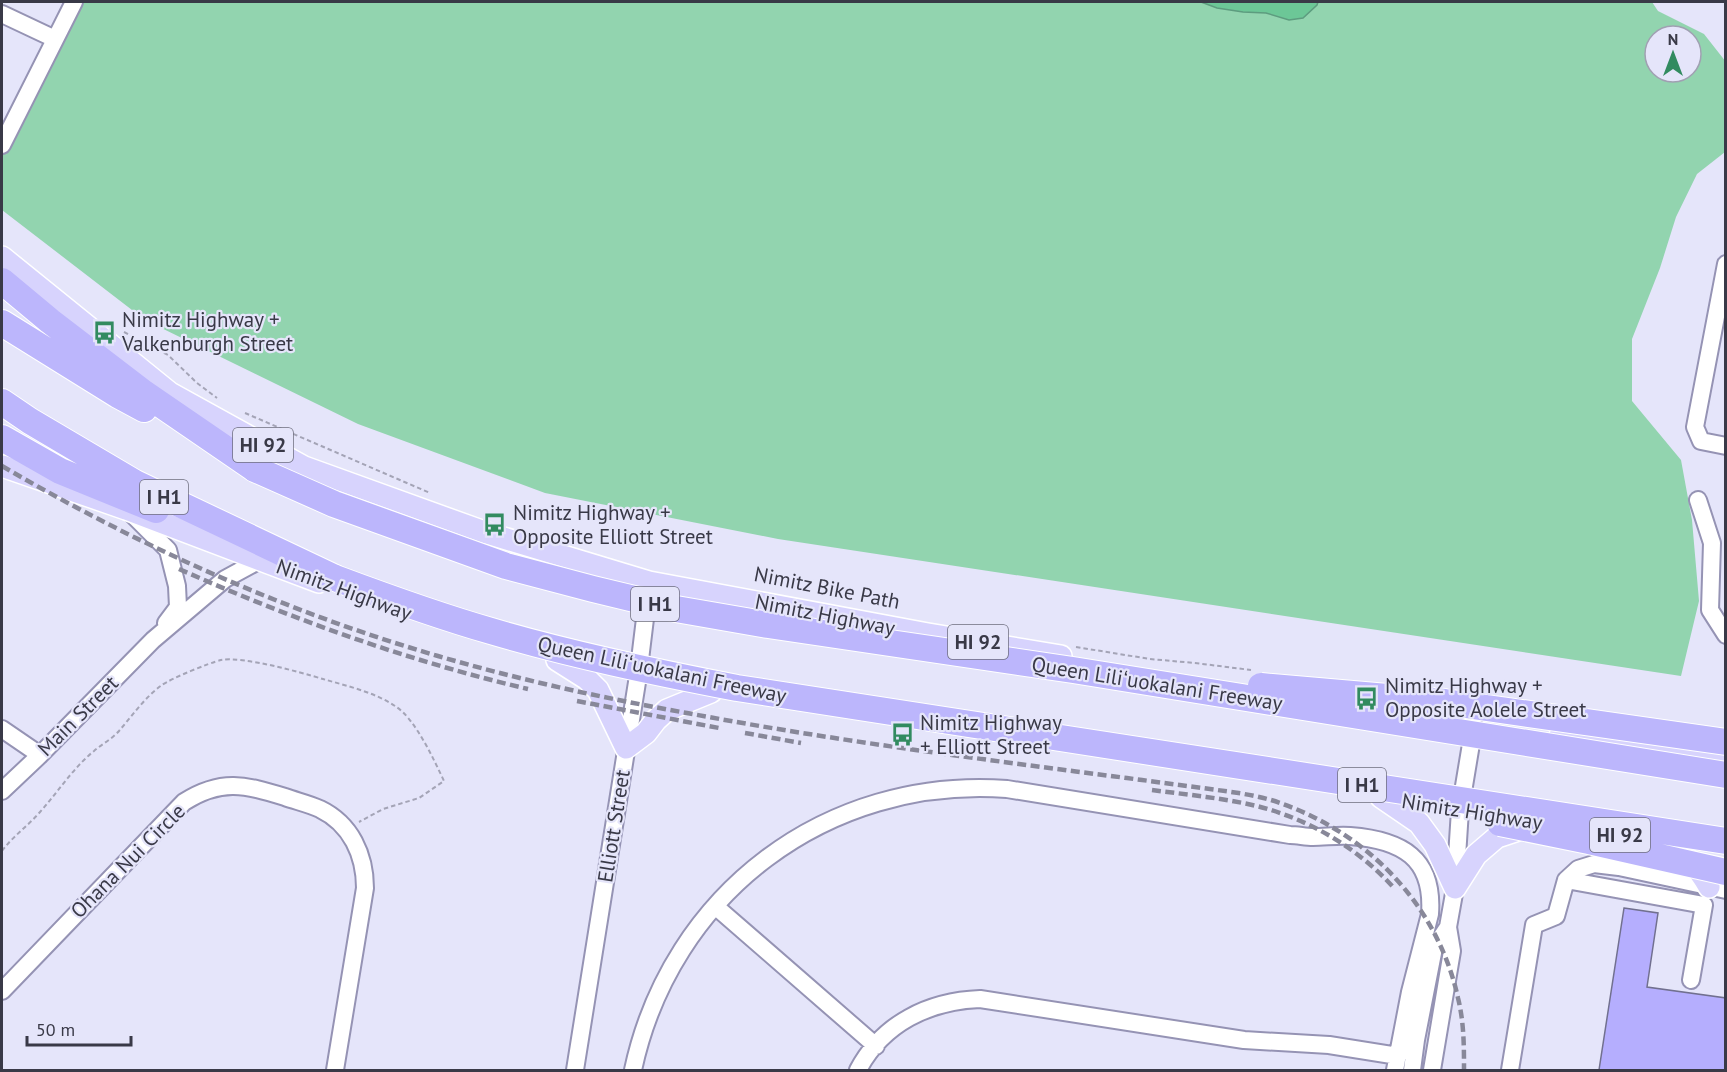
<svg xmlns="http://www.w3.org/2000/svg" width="1727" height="1072" font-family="'PT Sans',sans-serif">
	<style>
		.green { fill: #92d4af; fill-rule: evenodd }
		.water { fill: #6cc797; stroke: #5d9c7f; stroke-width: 1.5 }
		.building { fill: #b5aefe; stroke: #71708f; stroke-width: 1.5 }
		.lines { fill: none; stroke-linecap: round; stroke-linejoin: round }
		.minor-casing { stroke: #9593b4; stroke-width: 20 }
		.major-casing { stroke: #fff; stroke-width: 24 }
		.highway-casing { stroke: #fff; stroke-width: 28 }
		.path { stroke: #a4a4b6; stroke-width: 2; stroke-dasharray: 4.5 3; stroke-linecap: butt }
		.minor { stroke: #fff; stroke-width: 16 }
		.major { stroke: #d7d3fd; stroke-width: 21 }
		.highway { stroke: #bcb6fc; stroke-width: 26 }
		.rail { stroke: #889; stroke-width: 4.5; stroke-dasharray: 9 4.5; stroke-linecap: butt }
		.highway-bridge-casing { stroke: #fff; stroke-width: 28; stroke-linecap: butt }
		.highway-bridge { stroke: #bcb6fc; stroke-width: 26 }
		.labels { text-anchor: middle; stroke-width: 4.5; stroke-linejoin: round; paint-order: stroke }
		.shield { fill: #e5e5fa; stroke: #6d6d7d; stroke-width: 1.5 }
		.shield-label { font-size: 20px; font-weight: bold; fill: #393947 }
		.poi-label { font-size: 21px; fill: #393947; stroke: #e5e5fa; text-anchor: start }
		.street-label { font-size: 21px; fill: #393947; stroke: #e5e5fa }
	</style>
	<rect width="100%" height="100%" fill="#e5e5fa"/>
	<path class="green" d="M74 2H1652L1658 11 1704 34 1726 62 1725 152 1697 174 1676 217 1660 268 1632 339V401L1681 460 1692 520 1699 601 1681 676 778 539 545 493 358 424 145 320 2 210V145ZM1655 36H1691V72H1655Z"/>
	<path class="water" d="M1201 2H1318L1317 5 1303 18 1289 20 1266 13 1243 12 1217 8Z"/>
	<path class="building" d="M1624 908 1658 913 1647 987 1726 998V1070H1599Z"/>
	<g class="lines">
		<defs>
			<path id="minor" d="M2 14 55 39
				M2 145 74 2
				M1726 264 1695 427 1701 441 1726 446
				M1698 500 1712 543 1710 610 1726 635
				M129 511 168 550 177 586 178 607 166 623
				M2 729 40 755
				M2 791 40 755 153 640 225 579 260 560
				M1566 880 1578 869 1594 864 1619 867 1726 890
				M715 906 876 1046
				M2 991 184 802C222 778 245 785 285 797 296 801 309 804 320 809 351 824 365 855 365 888L335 1070
				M575 1070 638 676 648 594
				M633 1070C671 893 827 776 1007 789L1290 835C1298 835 1305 837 1313 837 1325 837 1338 835 1350 836 1402 840 1434 858 1430 914L1410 992 1395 1070
				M858 1070C883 1023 929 1001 980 999L1244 1040 1329 1045 1398 1056
				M1412 1070 1416 1040 1434 948 1448 927
				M1432 1070 1452 951 1448 927 1455 888 1460 810 1474 726
				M1510 1070 1534 925 1556 916 1566 880 1704 905 1691 980"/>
			<path id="major" d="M2 257 170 393 304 467 487 533 649 582 928 634 1061 656
				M2 466 126 509 319 582
				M557 660 587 679 598 690 626 748 646 733 656 720 667 710 711 692
				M1560 736 1726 761
				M1381 797 1419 823 1435 845 1455 888
				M1663 841C1683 853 1698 866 1709 887
				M1455 888 1476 855 1497 837 1527 827"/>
			<path id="highway" d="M2 281 50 321 144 393 255 469
				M2 323 118 395 144 409
				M2 402 30 421 135 483 335 578
				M2 438 60 471 156 510"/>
		</defs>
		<use href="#minor" class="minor-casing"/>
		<use href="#major" class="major-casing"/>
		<use href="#highway" class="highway-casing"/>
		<path class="path" d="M124 332 168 355 197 383 217 398
			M245 413 430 493
			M1076 647 1150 659 1195 663 1251 670
			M2 851C13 836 28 826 40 812 58 792 73 768 94 751 102 744 112 739 119 731 132 716 145 697 162 685 172 678 209 663 221 660 243 656 299 672 323 679 347 686 374 692 395 706 415 718 434 760 444 781L419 798 383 809 359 822"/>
		<use href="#minor" class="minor"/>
		<use href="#major" class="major"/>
		<use href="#highway" class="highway"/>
		<path class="rail" d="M2 466C139 546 286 612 438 656 520 680 603 698 687 713 862 746 1040 766 1217 790 1239 793 1262 796 1283 804 1371 836 1438 907 1458 998 1464 1022 1464 1046 1464 1070
			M179 569C292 619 408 661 528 689
			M577 701 719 728
			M745 733 801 743
			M1152 790C1182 794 1213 797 1243 803 1300 814 1354 844 1393 887"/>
		<defs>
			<path id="highway-bridge" d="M255 469 334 504 506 566 593 589 676 609 768 625 1073 670 1726 775
				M335 578C386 597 438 616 491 631 572 655 654 672 737 688L1726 841
				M1261 686 1445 702 1726 742
				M1500 823 1589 841 1726 872"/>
		</defs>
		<use href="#highway-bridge" class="highway-bridge-casing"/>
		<use href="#highway-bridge" class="highway-bridge"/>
	</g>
	<defs>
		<symbol id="bus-bare" viewBox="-9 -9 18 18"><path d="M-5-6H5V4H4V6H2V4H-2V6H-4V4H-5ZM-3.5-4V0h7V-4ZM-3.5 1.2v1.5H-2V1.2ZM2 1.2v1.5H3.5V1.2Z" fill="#328b60" stroke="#e5e5fa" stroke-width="2.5" paint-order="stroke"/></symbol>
	</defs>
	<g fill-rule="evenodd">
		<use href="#bus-bare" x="88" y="316" width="33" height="33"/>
		<use href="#bus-bare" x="478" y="508" width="33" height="33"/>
		<use href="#bus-bare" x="1350" y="682" width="33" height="33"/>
		<use href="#bus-bare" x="886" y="718" width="33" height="33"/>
	</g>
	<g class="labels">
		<g class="shield">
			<rect x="233" y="428" width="60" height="34" rx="4.5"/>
			<rect x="140" y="480" width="48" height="34" rx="4.5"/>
			<rect x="631" y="587" width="48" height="34" rx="4.5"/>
			<rect x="948" y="625" width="60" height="34" rx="4.5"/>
			<rect x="1338" y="768" width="48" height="34" rx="4.5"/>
			<rect x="1590" y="818" width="60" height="34" rx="4.5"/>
		</g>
		<g class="shield-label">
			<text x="263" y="452">HI 92</text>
			<text x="164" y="504">I H1</text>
			<text x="655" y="611">I H1</text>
			<text x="978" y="649">HI 92</text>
			<text x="1362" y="792">I H1</text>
			<text x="1620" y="842">HI 92</text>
		</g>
		<g class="poi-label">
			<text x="122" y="327">Nimitz Highway +<tspan x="122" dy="24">Valkenburgh Street</tspan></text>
			<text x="513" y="520">Nimitz Highway +<tspan x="513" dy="24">Opposite Elliott Street</tspan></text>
			<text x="1385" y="693">Nimitz Highway +<tspan x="1385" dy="24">Opposite Aolele Street</tspan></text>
			<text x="920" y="730">Nimitz Highway<tspan x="920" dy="24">+ Elliott Street</tspan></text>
		</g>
		<g class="street-label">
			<text transform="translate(827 588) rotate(11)" y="7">Nimitz Bike Path</text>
			<text transform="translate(344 590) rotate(20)" y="7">Nimitz Highway</text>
			<text transform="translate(825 615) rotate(11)" y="7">Nimitz Highway</text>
			<text transform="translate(662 670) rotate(12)" y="7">Queen Liliʻuokalani Freeway</text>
			<text transform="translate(1157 684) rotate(9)" y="7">Queen Liliʻuokalani Freeway</text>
			<text transform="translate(78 716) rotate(-45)" y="7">Main Street</text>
			<text transform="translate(1472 812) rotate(9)" y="7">Nimitz Highway</text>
			<text transform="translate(614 826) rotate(-81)" y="7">Elliott Street</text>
			<text transform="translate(128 861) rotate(-45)" y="7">Ohana Nui Circle</text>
		</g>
	</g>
	<rect width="1727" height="1072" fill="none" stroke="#393947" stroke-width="6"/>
	<g transform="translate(1673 54)"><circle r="28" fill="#e5e5fa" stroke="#a0a0b2" stroke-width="1.5"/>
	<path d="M0-4.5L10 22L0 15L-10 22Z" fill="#328b60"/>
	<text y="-9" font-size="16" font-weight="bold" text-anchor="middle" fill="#393947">N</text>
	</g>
	<path d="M27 1036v9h104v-9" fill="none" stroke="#393947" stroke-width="3"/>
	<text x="36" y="1036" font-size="18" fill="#393947" stroke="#e5e5fa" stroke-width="4.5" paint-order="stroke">50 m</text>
</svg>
